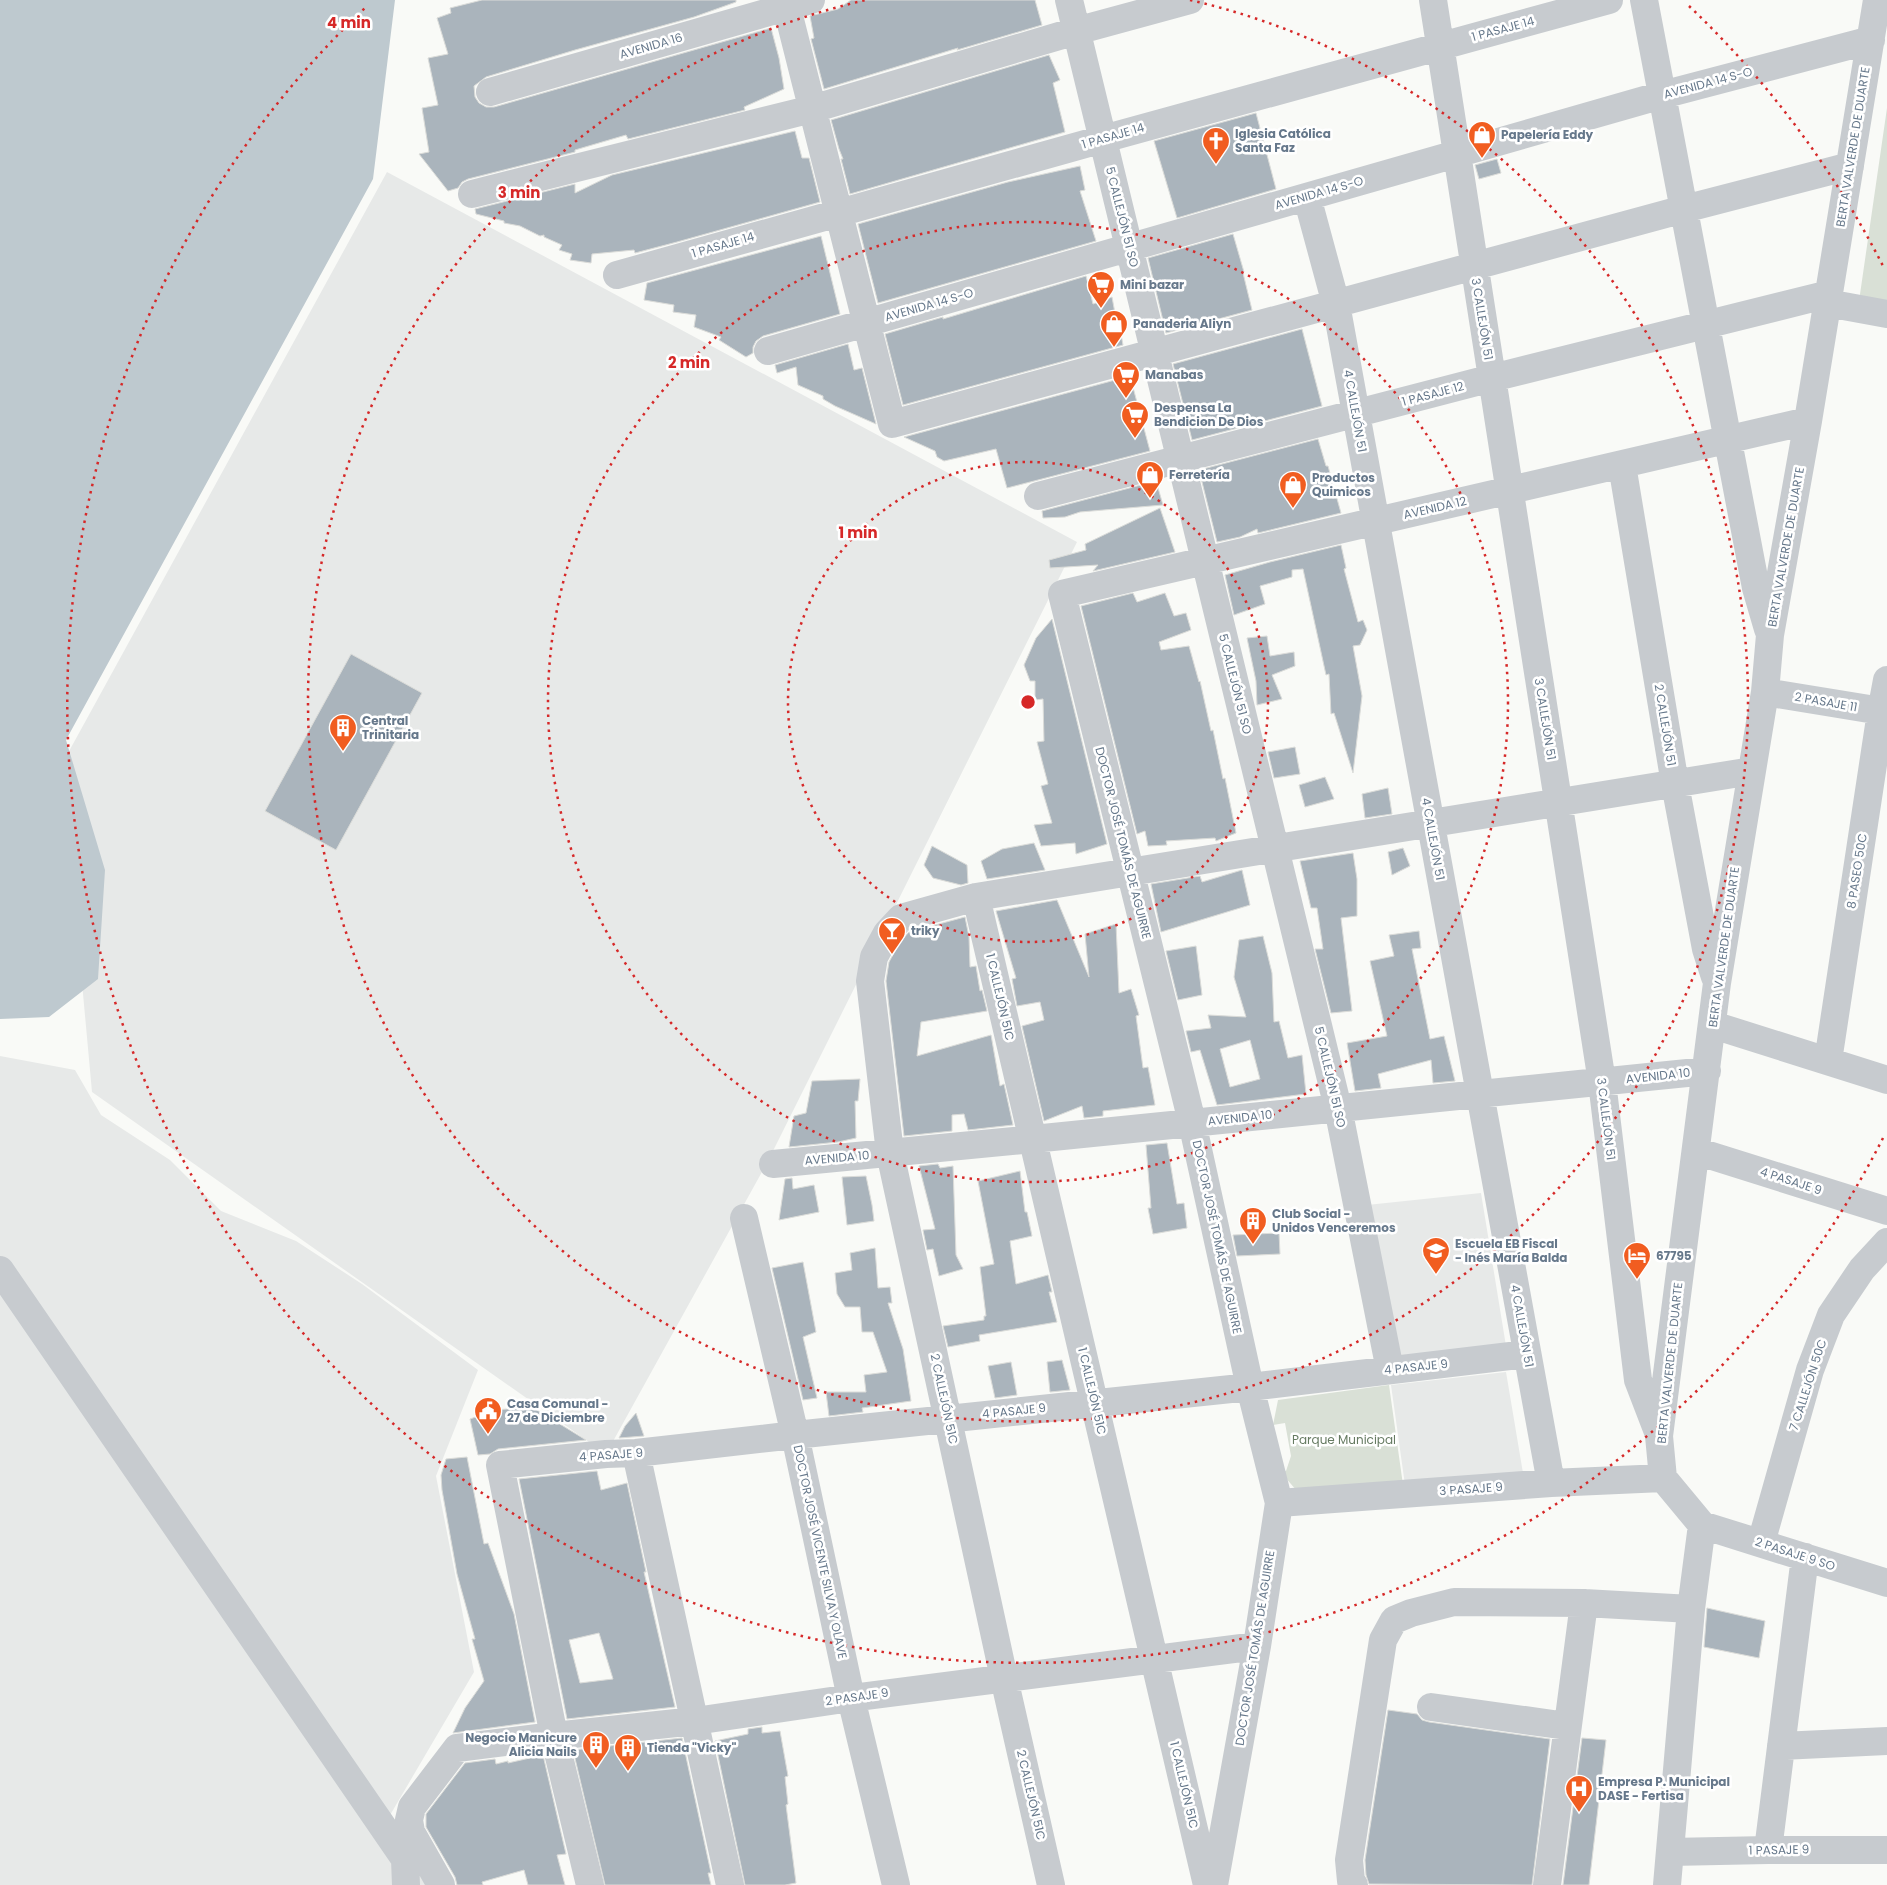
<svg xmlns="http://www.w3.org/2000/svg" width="1887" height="1885" font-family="Poppins,sans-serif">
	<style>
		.built { fill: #e7e9e8 }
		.green { fill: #d9e0d6 }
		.water { fill: #bec9cf }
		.building { fill: #aab4bc; stroke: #dbdcd9; fill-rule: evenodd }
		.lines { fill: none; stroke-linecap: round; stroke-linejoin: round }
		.minor { stroke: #c7cbcf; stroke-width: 28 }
		.ring { fill: none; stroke: #d62828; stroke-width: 2.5; stroke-dasharray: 2.5 5 }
		.labels { text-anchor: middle; stroke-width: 5; stroke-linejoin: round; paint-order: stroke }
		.street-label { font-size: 12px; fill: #66788b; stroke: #fff }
		.poi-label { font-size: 12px; font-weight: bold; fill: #66788b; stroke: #fff; text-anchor: start }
		.park-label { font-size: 12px; fill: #667b62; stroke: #fff }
		.centre { fill: #d62828; stroke: #fff; stroke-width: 2.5 }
		.ring-label { font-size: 15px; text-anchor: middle; font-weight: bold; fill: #d62828; stroke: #fff; stroke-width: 5; stroke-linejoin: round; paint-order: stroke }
	</style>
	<rect width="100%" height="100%" fill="#f9faf7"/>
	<path class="built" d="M387 172 1077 542 768 1161 606 1454 92 1092 62 764Z
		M0 1056 75 1070 101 1115 170 1160 221 1211 296 1241 362 1284 478 1370 436 1476 474 1672 386 1822 426 1885H0Z
		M1481 1193 1506 1346 1393 1364 1367 1205Z
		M1506 1372 1524 1479 1405 1485 1391 1385Z"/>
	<path class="green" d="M1887 108V313L1858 308Z
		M1389 1385 1403 1485 1297 1491 1278 1469 1286 1471 1291 1456 1285 1423 1273 1425 1278 1400Z"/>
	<path class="water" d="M0 0H395L373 179 66 740 105 870 98 979 49 1017 0 1019Z"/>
	<path class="building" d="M482 0H736V2L694 17 575 50 486 77 474 86 475 97 479 103 486 107H494L771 28 779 58 784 89 744 107 745 110 628 139 626 135 575 150V152L468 179 462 182 458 188 448 191 419 154 429 152 422 108 438 105 428 58 448 54 437 18 451 13 450 8Z
		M851 0H1035L1042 25 957 50 958 48 824 89 811 39 814 38 810 16 838 9Z
		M1049 55 1060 80 1053 83 1065 132 850 194 841 159H843L839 149 831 120Z
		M1256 113 1276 189 1177 218 1154 141Z
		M795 131 802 158H809L820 202 677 242 635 253 634 250 592 254 591 263 570 260 572 254 559 250 562 245 544 237V235L540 236 520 226 504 223V221L476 214 475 209 575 184V193L612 175Z
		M1497 159 1501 173 1479 179 1475 165Z
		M1080 166 1085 190 1080 191 1096 241 878 303 858 224 1008 182Z
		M1233 234 1244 272 1243 273 1252 310 1166 333 1148 258Z
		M821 236 840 314 763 336 756 341 753 347V353L746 357 719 340 721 337 694 327 696 315 673 312 674 305 644 300 647 283Z
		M1086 276 1093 304 1112 297 1119 335 1121 334 1123 345 903 405 885 334 943 317V319Z
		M1302 329 1322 406 1192 440 1173 364Z
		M848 344 854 370 862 368 876 424 835 406 823 399V396L798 385 796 367 777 373 775 365Z
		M1130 376 1150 451 1007 488 996 449 944 461 937 457 935 451 904 437Z
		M1318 439 1326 466H1328L1341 513 1258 533 1257 529 1240 537 1217 542 1199 470Z
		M1156 481 1163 505 1080 512 1065 517 1043 518 1042 511Z
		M1160 508 1175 552 1093 571 1098 565 1050 568 1049 560 1086 550 1085 544Z
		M1341 545 1346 568 1344 569 1358 622 1363 620 1367 630 1360 645 1353 646 1362 696 1353 773 1334 713 1331 714 1329 674 1326 675 1303 569 1292 570V577L1260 586 1265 604 1234 615 1225 575 1270 562Z
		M1133 593 1137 602 1165 593 1174 616 1186 613 1191 630 1159 642 1161 650 1189 646 1199 682 1200 681 1211 731 1213 730 1223 779 1225 778 1236 833 1216 841 1215 838 1166 841 1167 845 1148 846 1145 831 1137 834 1081 606Z
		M1052 619 1107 844 1076 854 1075 843 1041 846 1034 825 1052 823 1041 786 1048 784 1037 742 1044 741 1043 699 1035 700V681H1030L1024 665 1036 638Z
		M1267 636 1270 656 1294 652 1295 666 1272 675 1282 699 1257 705 1256 681 1247 638Z
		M351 654 422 693 336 850 265 811Z
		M1295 747 1300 774 1274 778 1268 752Z
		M1325 777 1334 799 1305 807 1299 785Z
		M1388 788 1392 814 1365 818 1362 794Z
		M1034 843 1045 870 987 879 981 861 1002 849Z
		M932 846 967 865 968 883 961 885 933 878 924 865Z
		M1403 848 1410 866 1392 875 1388 852Z
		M1353 853 1357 879V916L1341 918 1352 1011 1331 1013 1315 949H1323L1317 908H1311L1300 861Z
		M1242 870 1250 905 1161 932 1151 884 1200 876 1202 882Z
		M1057 900 1089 977 1085 934 1116 924 1119 993 1131 989 1139 1015 1136 1016 1143 1068 1148 1067 1155 1105 1103 1111V1116L1084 1118 1082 1106 1044 1121 1022 1026 1044 1020 1040 1002 1017 1006 1012 979 1016 978 996 911Z
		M965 917 969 937 970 967 976 966 980 991 982 990 987 1011 921 1022 917 1056 991 1035 1000 1086 1004 1084 1013 1125 968 1130 964 1114 952 1115V1131L904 1136 886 981 889 962 900 942 909 932Z
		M1419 931 1421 948 1412 949 1430 1039 1444 1036 1455 1081 1433 1083 1431 1060 1378 1074 1381 1088 1355 1091 1347 1043 1387 1036 1370 961 1394 956 1389 935Z
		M1263 936 1272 973 1274 1022 1279 1021 1288 1058 1302 1055 1306 1094 1217 1105 1200 1050 1191 1052 1186 1031 1211 1028 1208 1015 1246 1017 1234 977 1239 940ZM1250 1040 1260 1079 1230 1087 1220 1049Z
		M1196 946 1202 995 1178 1000 1166 951Z
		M860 1079 858 1101H855L856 1138 838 1142 789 1147 794 1116 806 1113 812 1081Z
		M1167 1143 1177 1204 1184 1203 1187 1228 1153 1234 1148 1208H1151L1146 1145Z
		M938 1164 940 1168 953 1166 956 1255 963 1269 939 1276 933 1249 927 1250 923 1230 935 1229 919 1166Z
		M1020 1171 1025 1212H1027L1032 1236 1010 1241 1016 1284 1048 1275 1052 1292H1049L1057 1322 979 1335 980 1341 948 1347 943 1326 984 1320V1316H986L980 1267 994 1264 978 1181Z
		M866 1176 872 1205 874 1221 847 1225 842 1177Z
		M792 1178 793 1189 814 1185 819 1212 779 1220 785 1179Z
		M1279 1233 1280 1254 1237 1256 1233 1235Z
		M875 1248 878 1288 890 1287 892 1303H888L903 1349 911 1401 862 1408 863 1412 829 1416 826 1392H866L864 1375 887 1372 873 1332H862L860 1307H845L837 1294 835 1273 852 1270 850 1253Z
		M803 1262 816 1332 803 1337 817 1398 803 1400 772 1268Z
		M1062 1360 1070 1390 1050 1392 1047 1362Z
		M1011 1362 1017 1395 995 1398 988 1366Z
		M532 1407 586 1440 498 1449 490 1454 478 1455 470 1419 495 1410Z
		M636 1413 644 1436 619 1438 625 1426Z
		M467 1457 484 1544 488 1543 514 1614 535 1722 453 1733 465 1708 484 1681 472 1639H475L457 1574 442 1490 441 1475 446 1459Z
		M597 1471 601 1490 627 1483 646 1572H644L675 1707 567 1719 519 1479ZM599 1633 613 1679 580 1683 569 1640Z
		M1707 1608 1765 1621 1759 1658 1704 1647Z
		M1388 1710 1417 1714 1422 1720 1429 1722 1550 1739 1532 1885 1369 1884 1366 1875 1365 1860Z
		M762 1727V1733L780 1731 788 1776 785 1777 788 1804 786 1805 796 1883 785 1885H745L715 1741 748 1734V1729Z
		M682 1738 711 1873H708L711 1885H605L573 1750Z
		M1582 1738 1606 1740 1589 1885H1563Z
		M543 1755 566 1854 557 1855 565 1885H528L524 1870 482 1882 483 1885H457L455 1877 426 1827V1814L465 1763 495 1759 496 1764 508 1761V1763Z"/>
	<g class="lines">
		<path class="minor" d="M785 0 892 424 1684 209 1850 166
			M1069 0 1338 1108 1390 1370
			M1433 0 1602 1082 1638 1380 1658 1432
			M1644 0 1756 588 1768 629
			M490 92 811 0
			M472 194 812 109 1076 31 1190 0
			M1307 197 1336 304 1551 1483
			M617 275 1103 139 1609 0
			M1827 303 1887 314
			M768 351 1662 95 1871 40
			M1622 465 1675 784 1706 949 1715 977
			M1038 496 1492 378 1829 294
			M1765 692 1887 712
			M976 897 1207 1885
			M1713 1025 1887 1080
			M1828 1061 1881 712 1887 680
			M1696 1151 1887 1211
			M773 1164 1033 1139 1707 1071
			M744 1218 795 1435 851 1698 896 1885
			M0 1270 405 1859 406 1885
			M636 1453 730 1885
			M1279 1503 1551 1483 1663 1478
			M1702 1525 1887 1583
			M1761 1543 1810 1370 1831 1315 1862 1269 1887 1242
			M1431 1707 1567 1726
			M1781 1746 1887 1741
			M1768 1850 1805 1557
			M1670 1852 1768 1850H1887
			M441 1885 411 1832 409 1820 412 1807 457 1748 554 1736 695 1721 851 1698 1257 1646
			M590 1885 554 1736 500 1465 606 1454 636 1453 795 1435 1250 1387 1527 1354
			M1051 1885 1004 1678 890 1153 870 981 874 957 887 933 901 918 976 897 1752 771
			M1214 1885 1257 1646 1279 1503 1250 1387 1192 1122 1062 594 1808 421
			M1354 1885 1351 1881 1349 1860 1383 1640 1394 1620 1411 1613 1454 1602 1584 1603 1691 1609
			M1547 1885 1584 1603
			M1667 1885 1691 1609 1702 1525 1663 1478 1659 1436 1717 983 1765 692 1770 635 1808 421 1877 0"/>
	</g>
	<g class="ring">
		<circle cx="1028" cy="702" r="240"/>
		<circle cx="1028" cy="702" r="480"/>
		<path d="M1190 0A720 720 0 1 1 866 0"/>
		<path d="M1883 1138A960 960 0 1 1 367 6M1689 6A960 960 0 0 1 1883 266"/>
	</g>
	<defs>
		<symbol id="shop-pin" viewBox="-11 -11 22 30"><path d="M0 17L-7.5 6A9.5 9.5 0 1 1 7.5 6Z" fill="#f15d20" stroke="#fff"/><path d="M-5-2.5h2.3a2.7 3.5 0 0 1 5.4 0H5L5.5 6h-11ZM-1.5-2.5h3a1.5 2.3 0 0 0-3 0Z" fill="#fff"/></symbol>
		<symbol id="church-pin" viewBox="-11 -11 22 30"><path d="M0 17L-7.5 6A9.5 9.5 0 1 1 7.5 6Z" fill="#f15d20" stroke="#fff"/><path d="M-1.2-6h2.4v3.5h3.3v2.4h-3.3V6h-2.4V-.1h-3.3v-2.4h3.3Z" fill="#fff"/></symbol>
		<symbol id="supermarket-pin" viewBox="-11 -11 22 30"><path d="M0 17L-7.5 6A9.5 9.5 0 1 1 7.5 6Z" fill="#f15d20" stroke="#fff"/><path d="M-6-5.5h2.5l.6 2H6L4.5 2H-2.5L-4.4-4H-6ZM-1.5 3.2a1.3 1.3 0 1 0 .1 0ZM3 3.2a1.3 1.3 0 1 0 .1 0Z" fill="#fff"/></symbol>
		<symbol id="building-pin" viewBox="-11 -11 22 30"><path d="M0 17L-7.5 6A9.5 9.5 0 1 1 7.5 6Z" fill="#f15d20" stroke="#fff"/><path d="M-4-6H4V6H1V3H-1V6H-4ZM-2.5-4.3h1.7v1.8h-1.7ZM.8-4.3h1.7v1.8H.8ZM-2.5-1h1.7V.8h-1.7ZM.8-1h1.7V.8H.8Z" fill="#fff"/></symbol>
		<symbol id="bar-pin" viewBox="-11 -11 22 30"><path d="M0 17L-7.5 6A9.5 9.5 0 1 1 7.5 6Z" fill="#f15d20" stroke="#fff"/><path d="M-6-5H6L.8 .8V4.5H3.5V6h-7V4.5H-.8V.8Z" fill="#fff"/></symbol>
		<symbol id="school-pin" viewBox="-11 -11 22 30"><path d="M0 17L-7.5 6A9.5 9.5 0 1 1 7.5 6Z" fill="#f15d20" stroke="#fff"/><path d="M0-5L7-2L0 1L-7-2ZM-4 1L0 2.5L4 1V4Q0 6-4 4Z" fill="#fff"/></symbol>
		<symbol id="hotel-pin" viewBox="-11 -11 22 30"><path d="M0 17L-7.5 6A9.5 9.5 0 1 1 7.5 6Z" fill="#f15d20" stroke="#fff"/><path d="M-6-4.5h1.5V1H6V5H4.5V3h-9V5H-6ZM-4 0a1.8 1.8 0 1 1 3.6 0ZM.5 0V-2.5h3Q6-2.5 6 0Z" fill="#fff"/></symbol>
		<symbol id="civic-pin" viewBox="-11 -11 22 30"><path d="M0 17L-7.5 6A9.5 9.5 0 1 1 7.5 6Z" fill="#f15d20" stroke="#fff"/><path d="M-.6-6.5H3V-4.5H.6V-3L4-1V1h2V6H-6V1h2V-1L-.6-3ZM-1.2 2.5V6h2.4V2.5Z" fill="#fff"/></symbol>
		<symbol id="hospital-pin" viewBox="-11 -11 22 30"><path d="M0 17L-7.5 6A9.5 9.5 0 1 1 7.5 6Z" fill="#f15d20" stroke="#fff"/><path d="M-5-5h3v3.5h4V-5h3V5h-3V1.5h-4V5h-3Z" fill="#fff"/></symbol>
	</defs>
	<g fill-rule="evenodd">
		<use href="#shop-pin" x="1466" y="119" width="32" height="43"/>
		<use href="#church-pin" x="1200" y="125" width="32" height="43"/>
		<use href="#supermarket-pin" x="1085" y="269" width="32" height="43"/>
		<use href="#shop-pin" x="1098" y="308" width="32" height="43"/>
		<use href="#supermarket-pin" x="1110" y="359" width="32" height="43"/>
		<use href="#supermarket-pin" x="1119" y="399" width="32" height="43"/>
		<use href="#shop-pin" x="1134" y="459" width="32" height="43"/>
		<use href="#shop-pin" x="1277" y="469" width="32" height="43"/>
		<use href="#building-pin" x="327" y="712" width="32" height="43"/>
		<use href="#bar-pin" x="876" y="915" width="32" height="43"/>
		<use href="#building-pin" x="1237" y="1205" width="32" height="43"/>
		<use href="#school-pin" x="1420" y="1235" width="32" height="43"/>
		<use href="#hotel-pin" x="1621" y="1240" width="32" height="43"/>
		<use href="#civic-pin" x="472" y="1395" width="32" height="43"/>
		<use href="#building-pin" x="580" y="1729" width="32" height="43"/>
		<use href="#building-pin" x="612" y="1732" width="32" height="43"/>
		<use href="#hospital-pin" x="1563" y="1773" width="32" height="43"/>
	</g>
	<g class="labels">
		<g class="street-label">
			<text transform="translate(1503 29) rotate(-15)" y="4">1 PASAJE 14</text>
			<text transform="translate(651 46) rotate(-16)" y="4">AVENIDA 16</text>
			<text transform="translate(1708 83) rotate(-15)" y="4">AVENIDA 14 S-O</text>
			<text transform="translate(1113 136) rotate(-16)" y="4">1 PASAJE 14</text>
			<text transform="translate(1853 147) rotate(-81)" y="4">BERTA VALVERDE DE DUARTE</text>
			<text transform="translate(1319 193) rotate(-16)" y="4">AVENIDA 14 S-O</text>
			<text transform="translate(1122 217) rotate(76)" y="4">5 CALLEJÓN 51 SO</text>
			<text transform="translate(723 245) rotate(-16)" y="4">1 PASAJE 14</text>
			<text transform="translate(929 305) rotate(-16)" y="4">AVENIDA 14 S-O</text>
			<text transform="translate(1482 319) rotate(81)" y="4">3 CALLEJÓN 51</text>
			<text transform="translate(1433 394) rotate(-15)" y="4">1 PASAJE 12</text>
			<text transform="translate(1355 411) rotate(80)" y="4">4 CALLEJÓN 51</text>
			<text transform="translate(1435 508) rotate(-13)" y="4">AVENIDA 12</text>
			<text transform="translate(1786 547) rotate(-80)" y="4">BERTA VALVERDE DE DUARTE</text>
			<text transform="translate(1235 684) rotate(76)" y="4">5 CALLEJÓN 51 SO</text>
			<text transform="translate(1826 702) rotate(10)" y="4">2 PASAJE 11</text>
			<text transform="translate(1545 719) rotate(81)" y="4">3 CALLEJÓN 51</text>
			<text transform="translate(1665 725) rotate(81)" y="4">2 CALLEJÓN 51</text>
			<text transform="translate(1433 839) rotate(80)" y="4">4 CALLEJÓN 51</text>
			<text transform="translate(1123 843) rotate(76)" y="4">DOCTOR JOSÉ TOMÁS DE AGUIRRE</text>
			<text transform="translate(1857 871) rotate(-81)" y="4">8 PASEO 50C</text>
			<text transform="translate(1724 947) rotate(-82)" y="4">BERTA VALVERDE DE DUARTE</text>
			<text transform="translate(1000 997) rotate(77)" y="4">1 CALLEJÓN 51C</text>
			<text transform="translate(1658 1076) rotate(-6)" y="4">AVENIDA 10</text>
			<text transform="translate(1330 1077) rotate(77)" y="4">5 CALLEJÓN 51 SO</text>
			<text transform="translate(1240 1118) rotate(-6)" y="4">AVENIDA 10</text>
			<text transform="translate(1606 1119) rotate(83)" y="4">3 CALLEJÓN 51</text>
			<text transform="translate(837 1158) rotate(-5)" y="4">AVENIDA 10</text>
			<text transform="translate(1791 1181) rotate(18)" y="4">4 PASAJE 9</text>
			<text transform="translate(1217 1237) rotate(78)" y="4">DOCTOR JOSÉ TOMÁS DE AGUIRRE</text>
			<text transform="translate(1522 1326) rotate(80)" y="4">4 CALLEJÓN 51</text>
			<text transform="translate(1670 1363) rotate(-84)" y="4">BERTA VALVERDE DE DUARTE</text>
			<text transform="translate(1416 1367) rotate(-6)" y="4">4 PASAJE 9</text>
			<text transform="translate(1808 1385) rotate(-72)" y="4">7 CALLEJÓN 50C</text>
			<text transform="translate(1092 1391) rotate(77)" y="4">1 CALLEJÓN 51C</text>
			<text transform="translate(944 1399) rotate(78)" y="4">2 CALLEJÓN 51C</text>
			<text transform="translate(1014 1411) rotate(-6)" y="4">4 PASAJE 9</text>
			<text transform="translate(611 1455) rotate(-4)" y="4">4 PASAJE 9</text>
			<text transform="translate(1471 1489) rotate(-4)" y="4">3 PASAJE 9</text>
			<text transform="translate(820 1552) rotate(78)" y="4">DOCTOR JOSÉ VICENTE SILVA Y OLAVE</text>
			<text transform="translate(1795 1554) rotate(18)" y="4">2 PASAJE 9 SO</text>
			<text transform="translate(1255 1648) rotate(-81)" y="4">DOCTOR JOSÉ TOMÁS DE AGUIRRE</text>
			<text transform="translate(857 1697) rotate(-8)" y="4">2 PASAJE 9</text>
			<text transform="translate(1184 1785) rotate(77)" y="4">1 CALLEJÓN 51C</text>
			<text transform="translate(1031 1795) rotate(77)" y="4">2 CALLEJÓN 51C</text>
			<text transform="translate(1779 1850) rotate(-1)" y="4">1 PASAJE 9</text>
		</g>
		<g class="poi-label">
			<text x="1235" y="138">Iglesia Católica<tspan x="1235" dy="14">Santa Faz</tspan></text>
			<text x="1501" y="139">Papelería Eddy</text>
			<text x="1120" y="289">Mini bazar</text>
			<text x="1133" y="328">Panaderia Aliyn</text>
			<text x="1145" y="379">Manabas</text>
			<text x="1154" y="412">Despensa La<tspan x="1154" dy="14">Bendicion De Dios</tspan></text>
			<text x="1169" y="479">Ferretería</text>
			<text x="1312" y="482">Productos<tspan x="1312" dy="14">Quimicos</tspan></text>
			<text x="362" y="725">Central<tspan x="362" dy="14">Trinitaria</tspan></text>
			<text x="911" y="935">triky</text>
			<text x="1272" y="1218">Club Social -<tspan x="1272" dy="14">Unidos Venceremos</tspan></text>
			<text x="1455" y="1248">Escuela EB Fiscal<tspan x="1455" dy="14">- Inés María Balda</tspan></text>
			<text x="1656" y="1260">67795</text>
			<text x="507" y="1408">Casa Comunal -<tspan x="507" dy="14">27 de Diciembre</tspan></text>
			<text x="577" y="1742" text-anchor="end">Negocio Manicure<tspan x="577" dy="14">Alicia Nails</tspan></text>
			<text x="647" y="1752">Tienda "Vicky"</text>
			<text x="1598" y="1786">Empresa P. Municipal<tspan x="1598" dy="14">DASE - Fertisa</tspan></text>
		</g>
		<g class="park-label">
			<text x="1344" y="1444">Parque Municipal</text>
		</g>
	</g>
	<circle cx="1028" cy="702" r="8" class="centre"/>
	<g class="ring-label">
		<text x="349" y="28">4 min</text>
		<text x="519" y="198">3 min</text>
		<text x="689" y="368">2 min</text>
		<text x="858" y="538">1 min</text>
	</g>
</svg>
